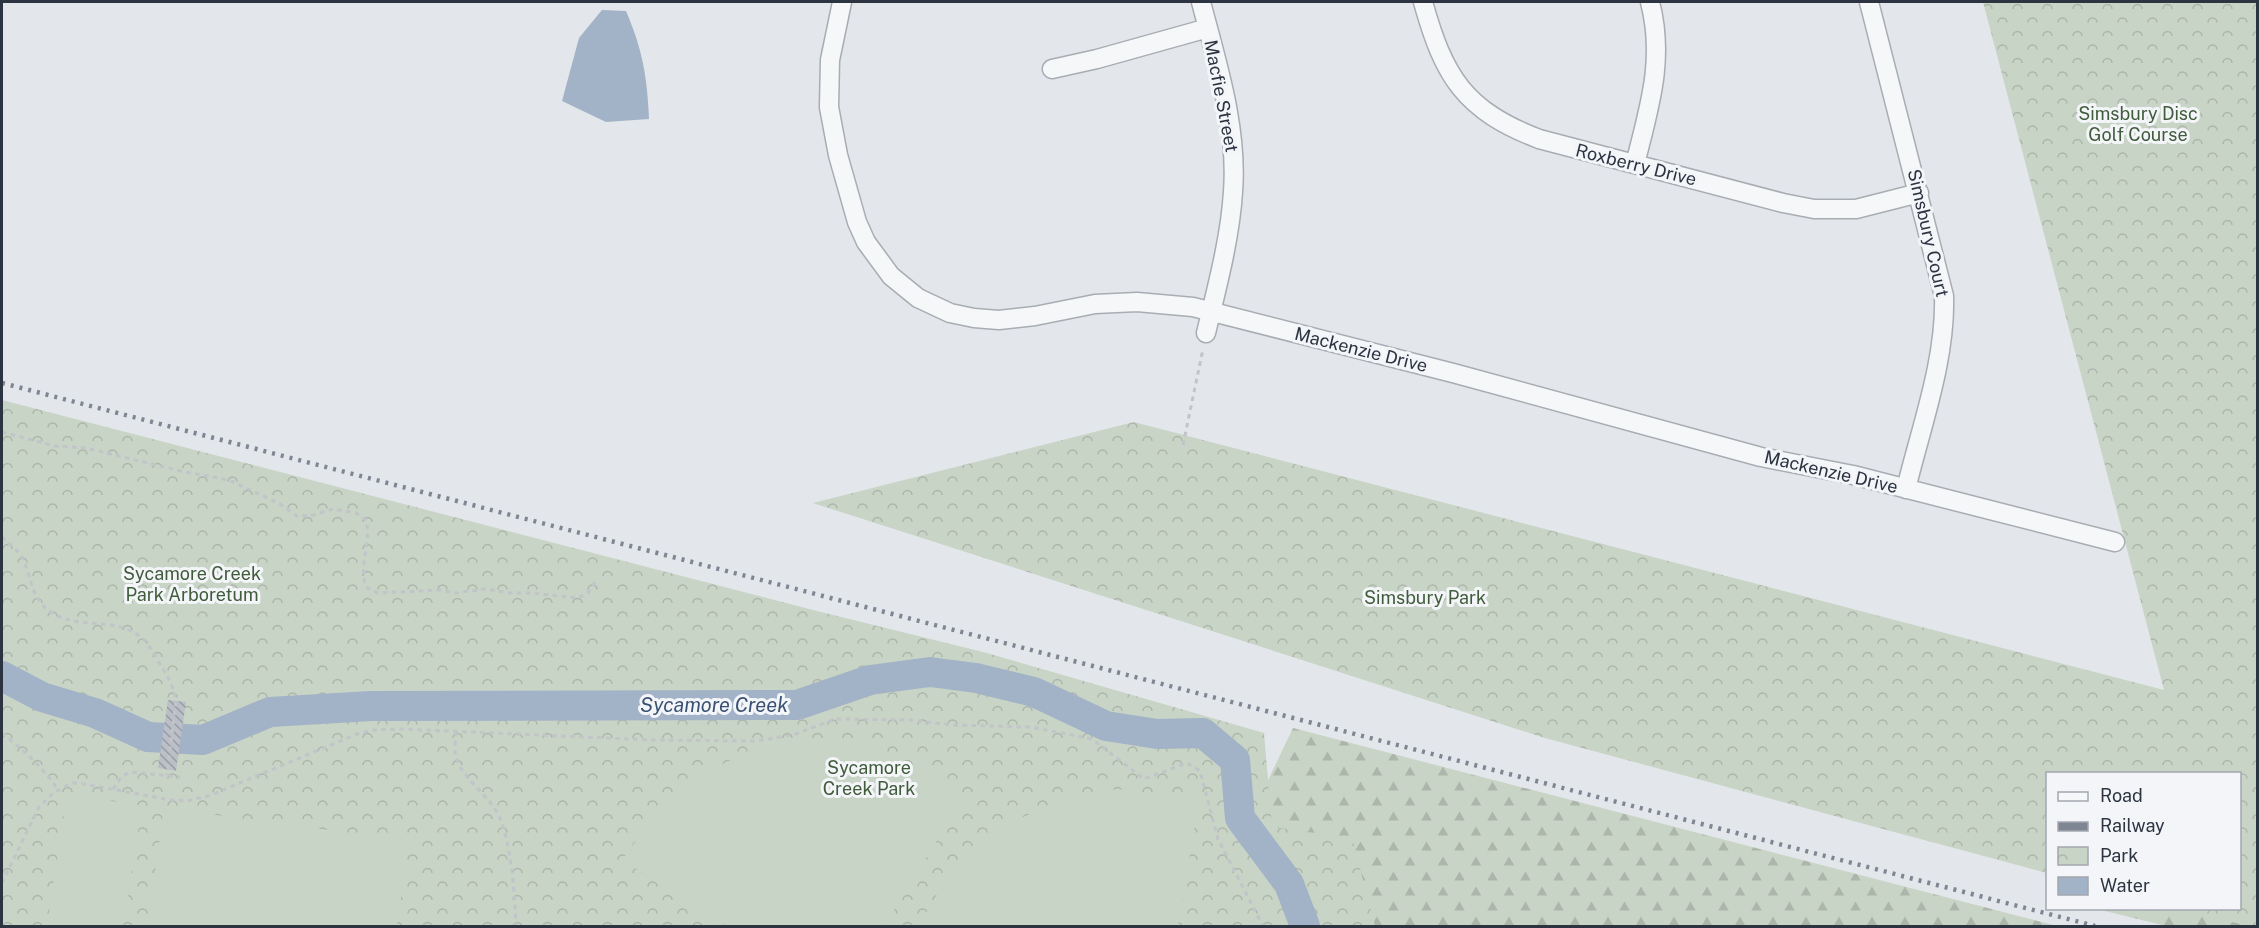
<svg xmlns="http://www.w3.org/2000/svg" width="2259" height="928" font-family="'Public Sans',sans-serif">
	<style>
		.forest { fill: url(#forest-firs) }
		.park { fill: url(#park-crowns) }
		.garden { fill: #c8d4c5 }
		.water { fill: #a2b2c7 }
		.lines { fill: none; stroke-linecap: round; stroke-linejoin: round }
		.river { stroke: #a2b2c7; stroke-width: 30 }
		.building { fill: url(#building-back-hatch) }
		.minor-casing { stroke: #a8adb4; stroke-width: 21 }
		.path { stroke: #c1c4c9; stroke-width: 3; stroke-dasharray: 4.5 4.5; stroke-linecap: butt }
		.minor { stroke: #f6f7f9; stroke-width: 18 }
		.rail { stroke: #7e8593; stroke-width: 4.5; stroke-dasharray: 3 6; stroke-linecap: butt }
		.labels { text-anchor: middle; stroke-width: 6; stroke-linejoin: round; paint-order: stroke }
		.street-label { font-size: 18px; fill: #2c3341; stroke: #f3f5f8 }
		.park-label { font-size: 18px; fill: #405c3b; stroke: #f3f5f8 }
		.water-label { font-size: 20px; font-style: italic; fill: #395172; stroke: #f3f5f8 }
	</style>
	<defs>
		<pattern id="forest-firs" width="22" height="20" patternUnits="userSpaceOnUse" patternTransform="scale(1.5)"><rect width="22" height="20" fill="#c8d4c5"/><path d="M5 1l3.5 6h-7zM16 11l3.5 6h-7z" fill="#acb6aa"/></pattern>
		<pattern id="park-crowns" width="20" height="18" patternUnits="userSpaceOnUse" patternTransform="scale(1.5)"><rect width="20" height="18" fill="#c8d4c5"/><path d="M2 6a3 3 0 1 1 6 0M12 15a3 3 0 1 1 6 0" fill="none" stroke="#acb6aa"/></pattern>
		<pattern id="building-back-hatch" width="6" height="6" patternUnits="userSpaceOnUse" patternTransform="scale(1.5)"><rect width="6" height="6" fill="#bbbfc7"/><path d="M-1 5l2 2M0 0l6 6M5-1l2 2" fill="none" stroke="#989ca3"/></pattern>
	</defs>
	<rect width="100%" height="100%" fill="#e3e6ea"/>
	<path class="forest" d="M1293 728 2057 926H1284L1238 843Z
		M2240 908 2257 926H2166L2097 909Z"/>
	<path class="park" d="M1983 2H2257V926H2248L2181 909 2240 908V774H2048L2047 873 1545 738 813 503 1134 422 2164 690Z
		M2 400 821 612 987 653 1264 733 1272 827 1352 838 1375 926H2Z"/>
	<path class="garden" d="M838 738C884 743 925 774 964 797L884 926H726L622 860C635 843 647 823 662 808 700 772 749 745 801 739 813 738 826 738 838 738Z
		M1117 789 1199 799 1178 926H920C949 860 1007 816 1076 796 1089 792 1104 791 1117 789Z
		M67 794 142 806 123 926H47Z
		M164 808 409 841 397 926H148Z"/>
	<path class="water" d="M602 10 626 11C643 51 647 77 649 119L606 122 562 101 579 38Z"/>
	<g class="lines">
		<path class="river" d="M2 676 42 697 95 713 148 737 203 740 270 712 371 706 797 705 870 680 930 672 976 678 1034 692 1106 726 1157 734 1203 733 1235 760 1240 818 1289 884 1305 926"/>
	</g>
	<path class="building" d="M168 700 186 702 176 771 158 768Z"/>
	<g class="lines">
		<defs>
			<path id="minor" d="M842 2 830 60 829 107 838 155 857 222 866 242 891 276 918 298 950 313 974 318 999 320 1035 316 1095 304 1137 302 1193 307 1453 373 1761 457 1853 475 2115 542
				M1201 2C1217 63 1238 128 1233 192 1230 239 1217 287 1206 333
				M1423 2C1444 77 1464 110 1539 139L1783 203 1814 209H1856L1919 193
				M1869 2 1944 296C1946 360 1921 427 1906 489
				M1052 69 1097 59 1208 28
				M1635 164C1649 108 1665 60 1650 2"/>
		</defs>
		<use href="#minor" class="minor-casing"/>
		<path class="path" d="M2 432 55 446 86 448 185 472 229 480 280 504 297 516H310L333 509 356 513 366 520C372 545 358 563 366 587L378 593 440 590 454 593 486 589 510 593H533L577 598 588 593 597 579
			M1183 445 1203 349
			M2 537C9 544 20 551 24 561 31 578 31 596 48 610 76 632 117 614 144 640 149 645 153 653 157 659 165 673 174 685 176 701L167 775
			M456 732C456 740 453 751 457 760 464 780 489 795 499 816 511 842 515 897 516 926
			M2 733C23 750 43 767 58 790
			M113 789 122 776 131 772 180 777
			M2 883 39 807 52 794 64 787 73 783 84 784 171 800 187 801 211 795 357 734 374 730 401 729 652 740 757 741 796 734 835 719 910 720 952 725 1031 727 1092 739 1144 779 1187 763 1200 771 1218 839 1263 926"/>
		<use href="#minor" class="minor"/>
		<path class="rail" d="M2 383 2095 926"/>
	</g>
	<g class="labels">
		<g class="street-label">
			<text transform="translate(1221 96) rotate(79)" y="6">Macfie Street</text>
			<text transform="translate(1636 165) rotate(14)" y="6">Roxberry Drive</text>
			<text transform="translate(1928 233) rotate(77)" y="6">Simsbury Court</text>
			<text transform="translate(1361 350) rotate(14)" y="6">Mackenzie Drive</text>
			<text transform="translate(1831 472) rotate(13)" y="6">Mackenzie Drive</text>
		</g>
		<g class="park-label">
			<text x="2138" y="120">Simsbury Disc<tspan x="2138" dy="21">Golf Course</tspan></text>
			<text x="192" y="580">Sycamore Creek<tspan x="192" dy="21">Park Arboretum</tspan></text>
			<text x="1425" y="604">Simsbury Park</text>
			<text x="869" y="774">Sycamore<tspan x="869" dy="21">Creek Park</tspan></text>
		</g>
		<g class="water-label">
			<text x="714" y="712">Sycamore Creek</text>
		</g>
	</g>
	<rect width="2259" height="928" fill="none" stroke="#2c3341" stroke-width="6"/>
	<rect x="2046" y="772" width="195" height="138" fill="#f3f5f8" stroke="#a3a7af" stroke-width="1.5"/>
	<rect x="2058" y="792" width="30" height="9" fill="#f6f7f9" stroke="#a3a7af" stroke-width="1.5"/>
	<text x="2100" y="802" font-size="18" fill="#2c3341">Road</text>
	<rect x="2058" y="822" width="30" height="9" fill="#7e8593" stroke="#a3a7af" stroke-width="1.5"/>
	<text x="2100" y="832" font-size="18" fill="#2c3341">Railway</text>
	<rect x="2058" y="847" width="30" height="18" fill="url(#park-crowns)" stroke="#a3a7af" stroke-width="1.5"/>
	<text x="2100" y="862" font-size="18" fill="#2c3341">Park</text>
	<rect x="2058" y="877" width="30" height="18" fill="#a2b2c7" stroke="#a3a7af" stroke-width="1.5"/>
	<text x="2100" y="892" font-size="18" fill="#2c3341">Water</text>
</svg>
